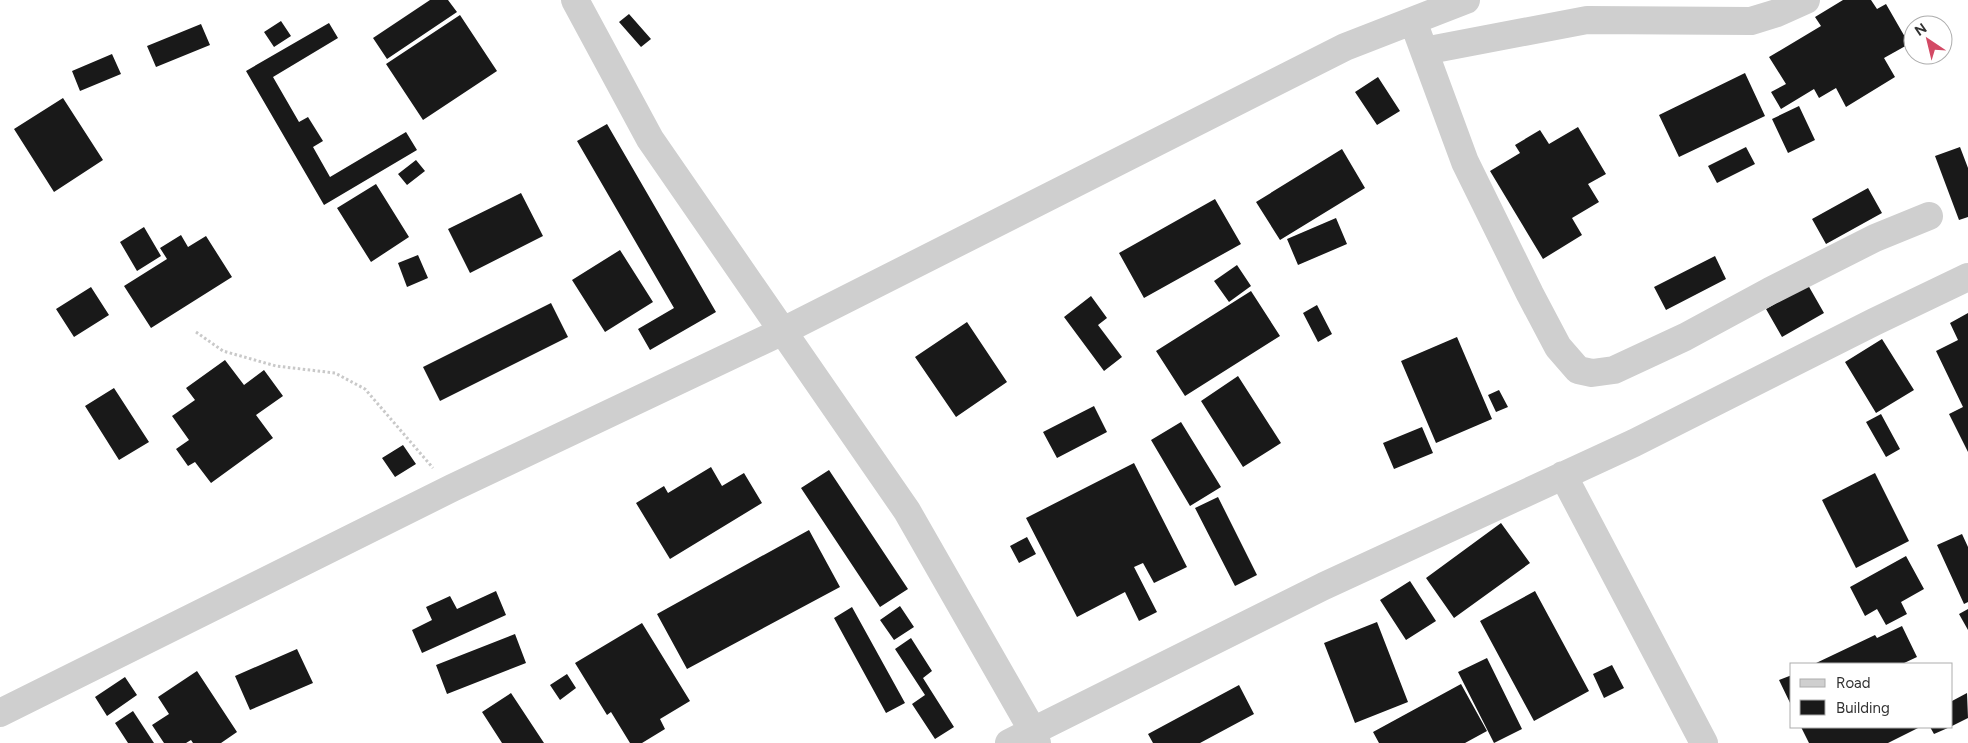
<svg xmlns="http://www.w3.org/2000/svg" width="1968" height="743" font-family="Figtree,sans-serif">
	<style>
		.building { fill: #191919 }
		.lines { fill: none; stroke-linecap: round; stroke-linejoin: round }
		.path { stroke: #c9c9c9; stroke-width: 3; stroke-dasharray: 2.5 2.5; stroke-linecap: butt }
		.minor { stroke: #cfcfcf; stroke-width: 28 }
	</style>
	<rect width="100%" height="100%" fill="#fff"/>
	<path class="building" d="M430 0H448L457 12 387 59 373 38Z
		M1843 0H1871L1877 9 1886 4 1909 44 1884 58 1895 77 1846 107 1836 88 1819 98 1814 89 1781 109 1771 92 1786 84 1769 57 1821 26 1815 17Z
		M629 14 651 39 641 47 619 22Z
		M460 15 497 71 423 120 386 64Z
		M281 21 291 36 274 47 264 32Z
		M329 23 338 38 273 77 299 122 308 117 323 141 313 147 330 177 406 132 417 150 324 205 246 71Z
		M201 24 210 45 156 67 147 46Z
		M112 54 121 74 80 91 72 71Z
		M1745 73 1765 116 1679 157 1659 115Z
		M1378 77 1400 111 1377 125 1355 92Z
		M63 98 103 160 54 192 14 129Z
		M1799 106 1815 140 1788 153 1772 119Z
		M607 124 716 312 650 350 638 329 674 308 577 141Z
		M1578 127 1606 174 1588 184 1599 202 1572 218 1582 235 1543 259 1490 171 1520 153 1515 145 1540 130 1549 144Z
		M1746 147 1755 164 1717 183 1708 166Z
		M1960 147 1968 168V217L1959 220 1935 156Z
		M1342 149 1365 188 1280 240 1256 202Z
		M416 160 425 171 407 185 398 174Z
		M376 184 409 237 371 262 337 208Z
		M1868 188 1882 213 1826 244 1812 219Z
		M521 193 543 236 470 273 448 229Z
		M1215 199 1241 244 1144 298 1119 253Z
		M1336 218 1347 244 1298 265 1287 239Z
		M144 227 161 256 137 271 120 242Z
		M181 235 188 247 206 236 232 277 151 328 124 286 167 259 160 248Z
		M620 250 653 302 605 332 572 280Z
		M418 255 428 278 407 287 398 263Z
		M1715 256 1726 279 1666 310 1654 287Z
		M1237 265 1251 286 1229 302 1214 281Z
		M1808 285 1824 313 1782 337 1766 309Z
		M91 287 109 315 74 337 56 309Z
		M1251 291 1280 336 1185 396 1156 351Z
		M1091 296 1107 318 1098 325 1122 357 1104 371 1064 317Z
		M551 303 568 337 440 401 423 367Z
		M1317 305 1332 334 1318 342 1303 313Z
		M1968 313V452L1949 414 1963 407 1936 351 1958 340 1950 323Z
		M967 322 1007 382 956 417 915 357Z
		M1457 337 1492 419 1436 443 1401 361Z
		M1882 339 1914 390 1876 413 1845 362Z
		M225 360 244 385 264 370 283 396 256 415 273 438 211 483 195 462 188 466 176 449 189 440 172 416 195 400 186 388Z
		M1238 376 1281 443 1243 467 1201 401Z
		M114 388 149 442 119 460 85 406Z
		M1499 390 1508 407 1496 412 1488 395Z
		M1094 406 1107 432 1057 458 1043 432Z
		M1881 414 1900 449 1886 457 1866 422Z
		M1181 422 1221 487 1190 506 1151 440Z
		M1422 427 1433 453 1394 469 1383 443Z
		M403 445 416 464 395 477 382 458Z
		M1134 463 1187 567 1154 583 1143 563 1134 567 1157 612 1139 621 1125 592 1077 617 1026 518Z
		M711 467 722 486 744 473 762 503 670 559 636 503 664 486 668 493Z
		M829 470 908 589 880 607 801 488Z
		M1875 473 1909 541 1856 568 1822 500Z
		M1218 497 1257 575 1235 586 1195 508Z
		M1501 523 1530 563 1454 618 1426 578Z
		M809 530 840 587 687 669 657 614Z
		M1962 534 1968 547V602L1964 604 1937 545Z
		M1027 537 1036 554 1019 563 1010 546Z
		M1906 556 1924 589 1901 602 1907 614 1886 625 1877 609 1865 616 1850 587Z
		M1410 581 1436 621 1406 640 1380 600Z
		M496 591 506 615 422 653 412 630 432 620 426 607 450 596 457 609Z
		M1535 591 1589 691 1534 721 1480 621Z
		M900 606 914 627 894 640 880 620Z
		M852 607 905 703 886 713 834 618Z
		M1968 609V630L1959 614Z
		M1377 622 1408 702 1355 723 1324 643Z
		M642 623 690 701 660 719 665 729 642 743H630L611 712 607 715 575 663Z
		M1902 626 1917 657 1902 664H1814L1875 635 1877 638Z
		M515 634 526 663 447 694 436 665Z
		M911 638 932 671 923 678 954 727 935 739 912 704 925 695 895 649Z
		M297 649 313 683 250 710 235 676Z
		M1487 658 1522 729 1494 743 1458 672Z
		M1612 665 1624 688 1604 698 1593 674Z
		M197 671 237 732 221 743H193L191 740 186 743H164L152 725 169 714 158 697Z
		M567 674 576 688 560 700 550 685Z
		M1792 675V707L1779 680Z
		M125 677 137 695 107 716 95 697Z
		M1461 684 1487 731 1465 743H1379L1373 732Z
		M1239 685 1254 714 1200 743H1153L1148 734Z
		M511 693 544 743H502L482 712Z
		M1967 693 1968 718 1952 726V701Z
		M133 711 154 743H128L115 723Z
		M1801 727H1920L1888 743H1809Z
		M1930 727H1950L1934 734Z"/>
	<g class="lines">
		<path class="path" d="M196 332 223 351 276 366 335 373 365 389 433 468"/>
		<path class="minor" d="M575 0 650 139 907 511 1026 719 1037 743
			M1413 21 1465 162 1530 294 1558 347 1578 370 1592 373 1614 370 1685 337 1770 291 1875 238 1929 216
			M1424 51 1587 20 1751 21 1777 13 1806 0
			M1563 475 1704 743
			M0 713 452 488 783 331 1345 47 1466 0
			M1009 743 1324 586 1634 443 1874 322 1968 277"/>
	</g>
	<rect x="1790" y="663" width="162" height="65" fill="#ffffff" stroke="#adadad"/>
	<rect x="1800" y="679" width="25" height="8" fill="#cfcfcf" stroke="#adadad"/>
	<text x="1836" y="688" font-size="15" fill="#323232">Road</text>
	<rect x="1800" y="700" width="25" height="15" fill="#191919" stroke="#adadad"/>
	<text x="1836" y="713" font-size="15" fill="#323232">Building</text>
	<g transform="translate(1928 40) rotate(325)"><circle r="24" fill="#ffffff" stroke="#adadad"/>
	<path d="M0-4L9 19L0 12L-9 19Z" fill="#d34a65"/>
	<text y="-8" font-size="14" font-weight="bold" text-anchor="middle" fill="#323232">N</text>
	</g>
</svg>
